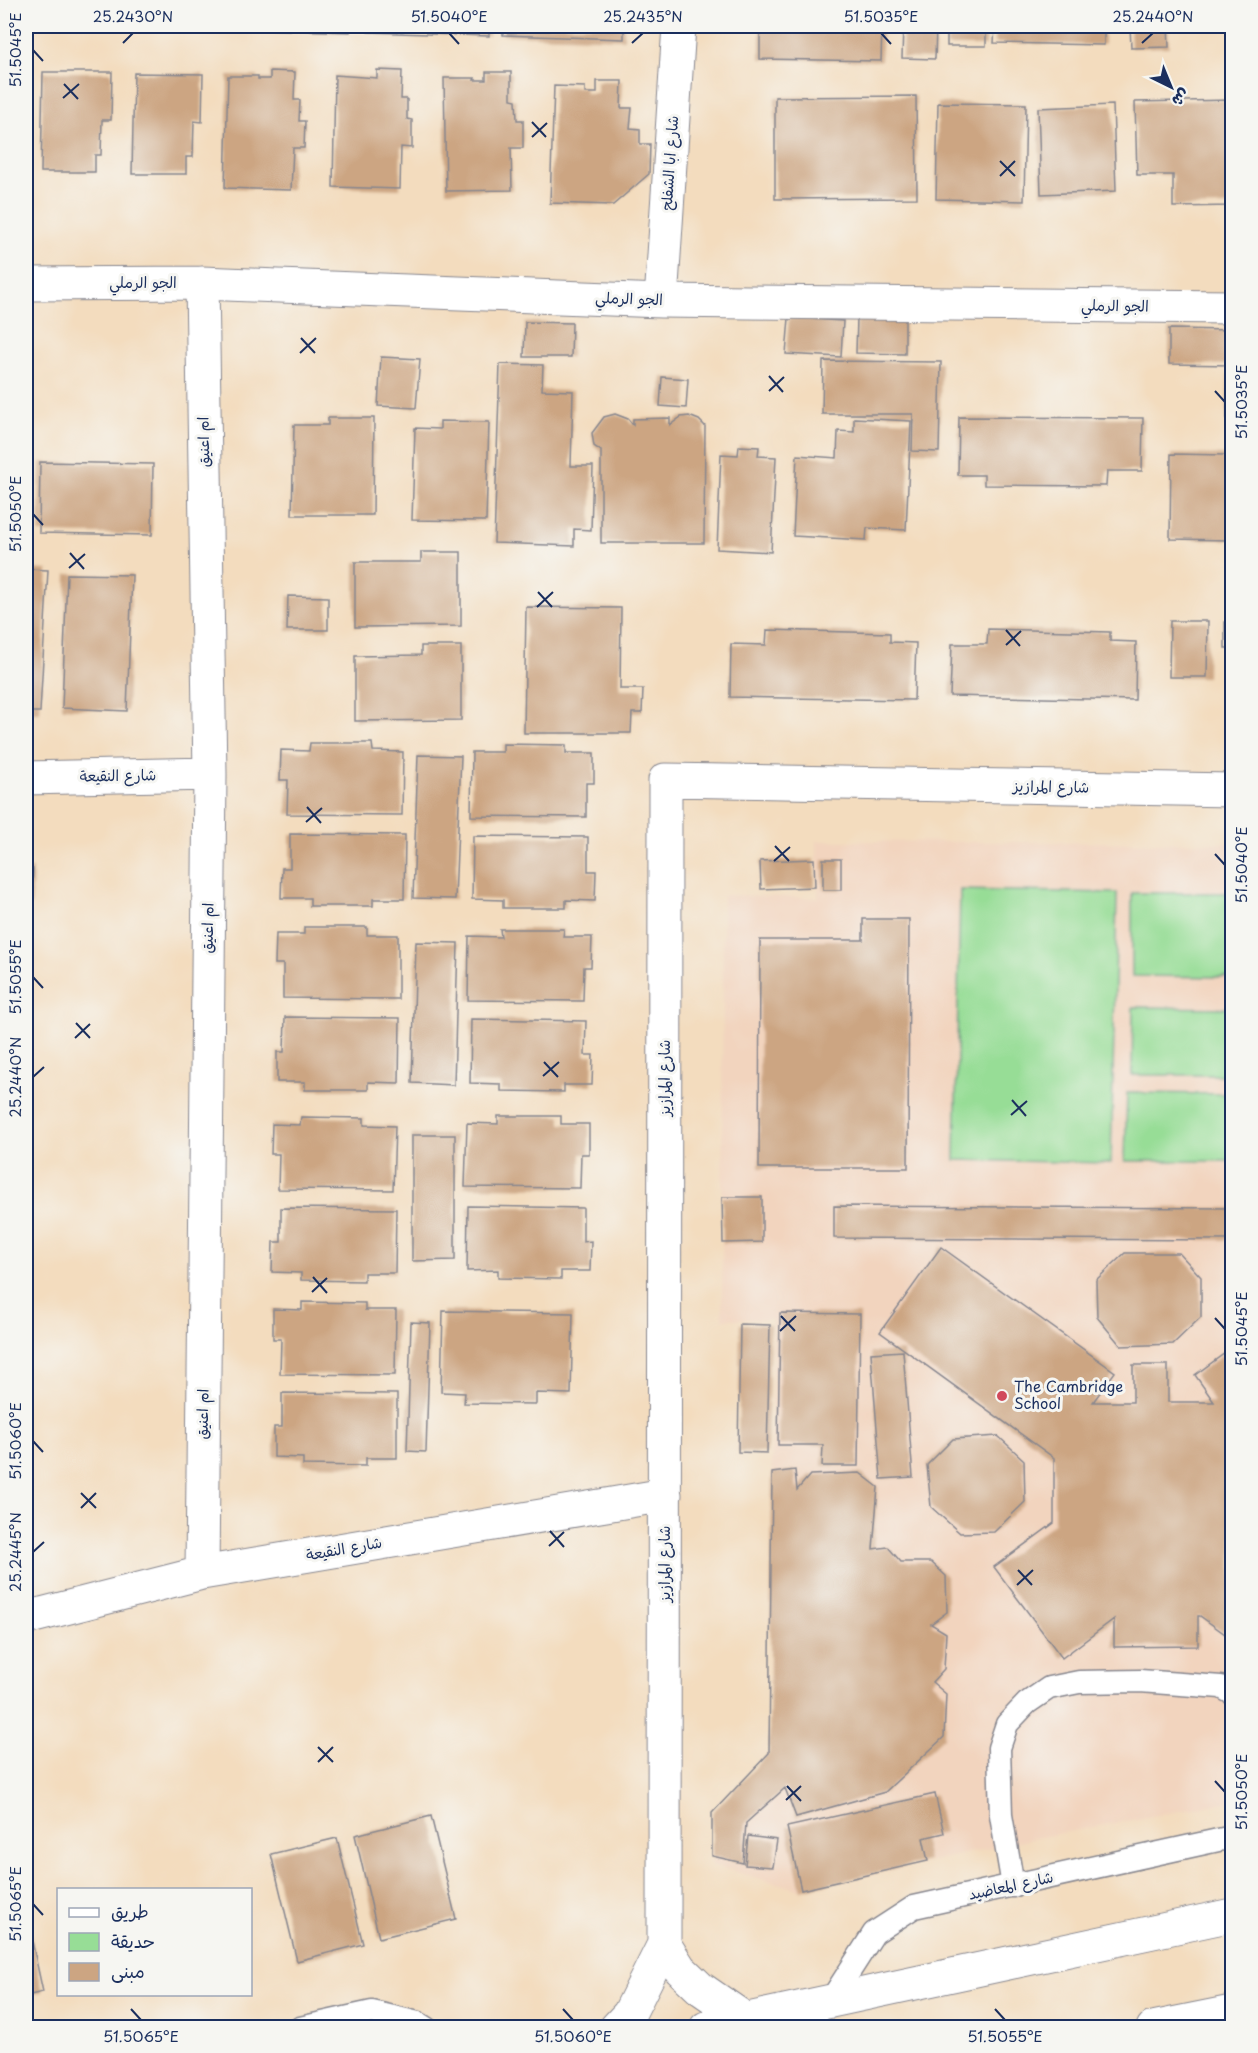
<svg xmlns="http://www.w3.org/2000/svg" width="1258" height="2053" font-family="'Playpen Sans','Playpen Sans Arabic',sans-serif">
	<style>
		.built { fill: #f2d4be }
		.green { fill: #97dd96; stroke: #59867a; stroke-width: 1.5 }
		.building { fill: #cca582 }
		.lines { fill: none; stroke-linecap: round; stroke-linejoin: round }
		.service-casing { stroke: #87868e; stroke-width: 25 }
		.minor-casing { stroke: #87868e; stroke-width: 35 }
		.tertiary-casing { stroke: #87868e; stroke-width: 35 }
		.service { stroke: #fff; stroke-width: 22 }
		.minor { stroke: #fff; stroke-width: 33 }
		.tertiary { stroke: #fff; stroke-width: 33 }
		.ticks { fill: none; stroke: #1b2f5e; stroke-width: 2 }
		.poi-dot { fill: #d1495b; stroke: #f6f6f2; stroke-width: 2 }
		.labels { text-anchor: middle; stroke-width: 6; stroke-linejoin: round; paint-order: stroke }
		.street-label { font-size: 15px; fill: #1b2f5e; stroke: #f6f6f2 }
		.poi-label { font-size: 15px; fill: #1b2f5e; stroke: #f6f6f2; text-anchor: start }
		.neatline { fill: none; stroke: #1b2f5e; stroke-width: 2 }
		.ticks-label { font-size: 15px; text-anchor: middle; fill: #1b2f5e }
	</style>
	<rect width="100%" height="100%" fill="#f6f6f2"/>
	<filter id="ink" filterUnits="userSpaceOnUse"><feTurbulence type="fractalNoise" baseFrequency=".0167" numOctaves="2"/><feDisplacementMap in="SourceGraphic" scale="12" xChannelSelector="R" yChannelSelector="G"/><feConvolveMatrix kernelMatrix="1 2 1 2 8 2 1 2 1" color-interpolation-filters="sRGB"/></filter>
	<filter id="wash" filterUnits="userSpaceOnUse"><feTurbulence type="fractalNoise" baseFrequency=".008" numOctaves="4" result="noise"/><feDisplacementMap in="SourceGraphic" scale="24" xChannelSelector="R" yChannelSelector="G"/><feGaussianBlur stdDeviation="1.35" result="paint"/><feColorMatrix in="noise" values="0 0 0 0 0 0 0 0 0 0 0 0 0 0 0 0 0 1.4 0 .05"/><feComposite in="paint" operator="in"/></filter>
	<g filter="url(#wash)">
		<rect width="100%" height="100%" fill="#f3dcbe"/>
		<path class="built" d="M817 841 1232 843V1801L1036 1838 801 1890 712 1865V1813L769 1753 773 1319H722L723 895 818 898Z"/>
		<path class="green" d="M960 890 1117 893 1111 1163 955 1160Z
			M1132 893H1232V977L1132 976Z
			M1133 1007 1232 1008V1075H1132Z
			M1127 1093 1232 1094V1161H1125Z"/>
		<g id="blocks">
			<path class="building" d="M229 26H351L350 32 229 28Z
				M368 26H489V36L368 32Z
				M503 26H624V39L503 35Z
				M760 26H882L881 61 760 59Z
				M903 26H936L935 59 902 58Z
				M947 26H986V46H947Z
				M995 26H1104V45L994 43Z
				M1130 26H1168L1169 47 1131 48Z
				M377 70 402 71 401 99H407V119L412 120V148L401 147 400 189 333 187 335 75 377 78Z
				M270 71 295 72 294 100H300L299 121H305L304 148H293L291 190 225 188 228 76H258V79H270Z
				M43 72H112L111 120H102L101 155H95V172H41Z
				M486 72H511V99L516 100 517 120H523V148H511L512 190 446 191 444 78H475L474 80H486Z
				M134 73 203 74 202 122 194 121 193 157H186V174H132Z
				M597 81H622L621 108H632L630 128 640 129V144H650L649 174 613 205 550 203 554 86 585 87V93H597Z
				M916 96 917 198 775 199V97Z
				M1232 100V206L1173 207V175H1137L1135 102Z
				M938 103 1026 104 1024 201 936 199Z
				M1113 105 1116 191 1041 194 1038 108Z
				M857 317 905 318V354L856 353Z
				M789 318 843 321 841 357 786 354Z
				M525 322 572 323 571 357H524Z
				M1169 329 1232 330V365L1169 364Z
				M381 357 420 359 416 408 378 406Z
				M823 361 941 362 939 452 912 451 913 414H822Z
				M500 364 543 365 542 390 573 391 571 466H593L591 530 574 529V546L494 543Z
				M1228 374H1232V540L1170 539 1171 454 1226 455Z
				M662 377 688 379 686 408 660 406Z
				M615 414 628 419 633 425V419L670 418V425L681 417 689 416 699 420 705 426 704 543H601V451L594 446 592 433 604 417Z
				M959 417 1143 418 1142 471H1107L1106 486 984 485V475H958Z
				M328 418H374L373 515H292L294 425H328Z
				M854 418 911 421 906 530 867 528 866 540 793 536 797 455 837 458 838 431 854 432Z
				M440 421 489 422 486 521 412 520 415 428 440 429Z
				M739 446 759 447 758 456 776 457 771 552 717 549 721 454 738 455Z
				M40 462 153 464 152 535 39 533Z
				M421 552H461V626L355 627V562H421Z
				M26 569 48 570 40 712H26Z
				M67 574 132 575 127 711 62 708Z
				M288 596 328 597V630H287Z
				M526 607 621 608 620 689H643L642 713H632L631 733H524Z
				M1170 621H1208L1207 677H1169Z
				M1225 622H1232V648H1225Z
				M988 629 1110 632V641L1136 642 1135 700 950 696 952 644H987Z
				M767 630 890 633V642L916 643 914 700 730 697 731 644 766 645Z
				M421 646H461V720L355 721V656L421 655Z
				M310 743H372L373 751 403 752 402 815 287 814 288 780H280L281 750 309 751Z
				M503 744 566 745V753H594V783H586V817L471 816 472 752H503Z
				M418 755 461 756 455 899 413 898Z
				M290 834 405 835 404 899H373V906H310V898H281L282 868H290Z
				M473 836 588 837V871H596L595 901 566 900V908H503V900L472 899Z
				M814 859 815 887 761 889 760 861Z
				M823 859H841V890H823Z
				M26 869H33L31 906H26Z
				M863 919H909L908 1168H759L760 940H863Z
				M304 927H367V935H398V999L283 998V964H275L276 934H304Z
				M500 929H564L563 937H592L591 967H584L583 1001 468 1000 469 936 501 937Z
				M416 942 458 943 454 1085 412 1083Z
				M285 1017 400 1018 399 1083 368 1082V1090H305V1082H277V1052H284Z
				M471 1019 586 1021 585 1055H593L592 1085H564V1092L501 1091V1084L470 1083Z
				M498 1116H561V1124H589V1154H581L580 1188 465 1187 467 1123 498 1124Z
				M301 1117 364 1118V1125L395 1126 393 1190 278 1189 279 1154H271L272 1124 300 1125Z
				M412 1135H455V1260L412 1261Z
				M722 1197H762V1242L723 1243Z
				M468 1206 583 1208V1242L591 1241 590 1271H561V1279L498 1278V1270L467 1271Z
				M834 1206 1232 1208V1240L834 1238Z
				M281 1208 396 1209 395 1273H364V1281L301 1280V1273L272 1272 273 1242H281Z
				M941 1247 1115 1372 1093 1402H1133V1365H1168V1402H1214L1195 1375 1232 1348V1639L1200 1616H1198V1646L1114 1647V1619L1062 1658 994 1567 1054 1523V1458L880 1332Z
				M1125 1253H1179L1201 1277V1317L1173 1344 1121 1346 1097 1317 1096 1280Z
				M302 1302 365 1303V1310H396L395 1375 280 1374 281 1339H273V1309L302 1310Z
				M443 1311 573 1313 571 1394 536 1393V1404L464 1403 465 1393 441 1392Z
				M780 1313 860 1314 858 1466H822L823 1445H778Z
				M411 1322 430 1323 426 1452 407 1451Z
				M740 1324 770 1325 767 1453 738 1452Z
				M903 1351 913 1477 881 1479 871 1353Z
				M282 1393 397 1394V1458H366V1466L303 1465V1458L274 1457V1427H282Z
				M998 1436 1024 1460 1025 1502 994 1532 960 1533 931 1507 927 1465 953 1439Z
				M795 1470 797 1490 810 1475 860 1473 878 1487 873 1549 888 1547 901 1562H931L946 1576 947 1612 931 1624 946 1633 944 1669 932 1682 946 1694 944 1737 885 1792 796 1817 785 1788 746 1823 743 1863 712 1856V1813L769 1753 772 1473Z
				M935 1794 944 1833 923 1838 928 1861 801 1890 787 1827Z
				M431 1816 456 1919 379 1938 355 1835Z
				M748 1836 777 1840 773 1867 745 1865Z
				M337 1838 363 1944 297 1961 271 1854Z
				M26 1914 43 1992 26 1996Z"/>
		</g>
	</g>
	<g filter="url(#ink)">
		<use href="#blocks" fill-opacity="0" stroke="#87868e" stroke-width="1.5"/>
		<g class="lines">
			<defs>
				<path id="service" d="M1013 1886 1001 1815 999 1748 1007 1724 1027 1703 1049 1688 1079 1682 1140 1681 1221 1687 1232 1693
					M831 2000 874 1933 914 1907 1232 1837
					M300 2028 372 2012 418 2023 426 2028"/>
				<path id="minor" d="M202 283 210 774 202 1573
					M26 284 202 283 661 301 1232 307
					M661 301 679 26
					M26 778 210 774
					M26 1618 202 1573 665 1495
					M664 1944 680 1969 700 1988 745 2019
					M616 2028 629 2014 664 1944 665 780 1232 790"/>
				<path id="tertiary" d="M706 2028 1232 1915
					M1153 2028 1232 2012"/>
			</defs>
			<use href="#service" class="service-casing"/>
			<use href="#minor" class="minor-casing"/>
			<use href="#tertiary" class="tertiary-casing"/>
			<use href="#service" class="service"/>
			<use href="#minor" class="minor"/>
			<use href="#tertiary" class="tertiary"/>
		</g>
	</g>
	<path class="ticks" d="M449 33 459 44M881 33 891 44M123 43 133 33M632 43 643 33M1142 43 1153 33M33 50 43 61M64 84 78 99M63 98 79 84M532 122 546 137M532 137 547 123M1000 161 1015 176M1000 176 1015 161M301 338 315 353M300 353 316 338M769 376 783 392M769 391 784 377M1215 391 1225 402M33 514 43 525M70 553 84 569M69 568 85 554M538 592 552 607M537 607 553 592M1006 630 1020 646M1006 645 1021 631M307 807 321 823M306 822 322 808M775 846 789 861M1215 854 1225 865M774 861 790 847M33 977 43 988M76 1023 90 1038M75 1038 90 1024M544 1062 558 1077M543 1076 559 1062M33 1077 44 1067M1012 1100 1026 1116M1011 1115 1027 1101M313 1277 327 1293M312 1292 327 1278M781 1316 795 1331M1215 1318 1225 1329M780 1331 796 1316M33 1441 43 1452M81 1493 96 1508M81 1508 96 1493M550 1531 564 1547M549 1546 564 1532M33 1552 44 1542M1018 1570 1032 1585M1017 1585 1033 1570M318 1747 333 1762M318 1762 333 1747M1215 1781 1225 1792M787 1786 801 1801M786 1800 801 1786M33 1904 43 1915M131 2009 141 2020M563 2009 573 2020M995 2009 1005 2020"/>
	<circle class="poi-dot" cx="1002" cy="1396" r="6"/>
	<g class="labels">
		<g class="street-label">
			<text transform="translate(670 163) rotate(-86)" y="5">شارع ابا الشفلح</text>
			<text x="143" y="288">الجو الرملي</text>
			<text transform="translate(629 299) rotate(2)" y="5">الجو الرملي</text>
			<text transform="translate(1115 306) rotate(1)" y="5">الجو الرملي</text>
			<text transform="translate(204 442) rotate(-91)" y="5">ام اعنيق</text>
			<text transform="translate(118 776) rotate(-1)" y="5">شارع النقيعة</text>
			<text transform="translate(1051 787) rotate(1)" y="5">شارع المرازيز</text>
			<text transform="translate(208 928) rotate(-89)" y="5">ام اعنيق</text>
			<text transform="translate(665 1078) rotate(-90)" y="5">شارع المرازيز</text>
			<text transform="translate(203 1414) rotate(-89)" y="5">ام اعنيق</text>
			<text transform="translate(344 1549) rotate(-10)" y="5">شارع النقيعة</text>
			<text transform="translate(665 1564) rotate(-90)" y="5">شارع المرازيز</text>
			<text transform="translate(1011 1886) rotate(-12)" y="5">شارع المعاضيد</text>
		</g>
		<g class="poi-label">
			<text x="1014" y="1392">The Cambridge<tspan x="1014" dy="17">School</tspan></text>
		</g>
	</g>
	<rect width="1258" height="2053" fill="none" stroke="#f6f6f2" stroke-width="66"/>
	<rect x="57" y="1888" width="195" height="108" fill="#f6f6f2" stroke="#9ea6b7" stroke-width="1.5"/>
	<rect x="69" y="1908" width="30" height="9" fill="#ffffff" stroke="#9ea6b7" stroke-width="1.5"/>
	<text x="111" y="1918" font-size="18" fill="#1b2f5e">طريق</text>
	<rect x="69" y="1933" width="30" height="18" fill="#97dd96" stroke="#9ea6b7" stroke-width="1.5"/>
	<text x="111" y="1948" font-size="18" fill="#1b2f5e">حديقة</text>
	<rect x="69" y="1963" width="30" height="18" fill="#cca582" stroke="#9ea6b7" stroke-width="1.5"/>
	<text x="111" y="1978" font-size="18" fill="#1b2f5e">مبنى</text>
	<g transform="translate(1171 87) rotate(137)" stroke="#f6f6f2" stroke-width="4.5" paint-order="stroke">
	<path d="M0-4.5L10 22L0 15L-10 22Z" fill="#1b2f5e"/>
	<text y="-9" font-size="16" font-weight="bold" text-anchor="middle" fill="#1b2f5e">ش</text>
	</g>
	<rect x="33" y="33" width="1192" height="1987" class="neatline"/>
	<g class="ticks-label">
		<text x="133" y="22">25.2430°N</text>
		<text x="449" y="22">51.5040°E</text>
		<text x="643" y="22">25.2435°N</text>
		<text x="881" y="22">51.5035°E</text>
		<text x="1153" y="22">25.2440°N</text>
		<text transform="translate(16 50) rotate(-90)" y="5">51.5045°E</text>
		<text transform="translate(1242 402) rotate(-90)" y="5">51.5035°E</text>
		<text transform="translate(16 514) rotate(-90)" y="5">51.5050°E</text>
		<text transform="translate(1242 865) rotate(-90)" y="5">51.5040°E</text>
		<text transform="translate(16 977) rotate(-90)" y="5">51.5055°E</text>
		<text transform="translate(16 1077) rotate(-90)" y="5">25.2440°N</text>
		<text transform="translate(1242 1329) rotate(-90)" y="5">51.5045°E</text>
		<text transform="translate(16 1441) rotate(-90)" y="5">51.5060°E</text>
		<text transform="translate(16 1552) rotate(-90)" y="5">25.2445°N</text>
		<text transform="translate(1242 1792) rotate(-90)" y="5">51.5050°E</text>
		<text transform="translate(16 1904) rotate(-90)" y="5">51.5065°E</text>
		<text x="141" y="2042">51.5065°E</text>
		<text x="573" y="2042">51.5060°E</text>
		<text x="1005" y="2042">51.5055°E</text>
	</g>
</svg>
